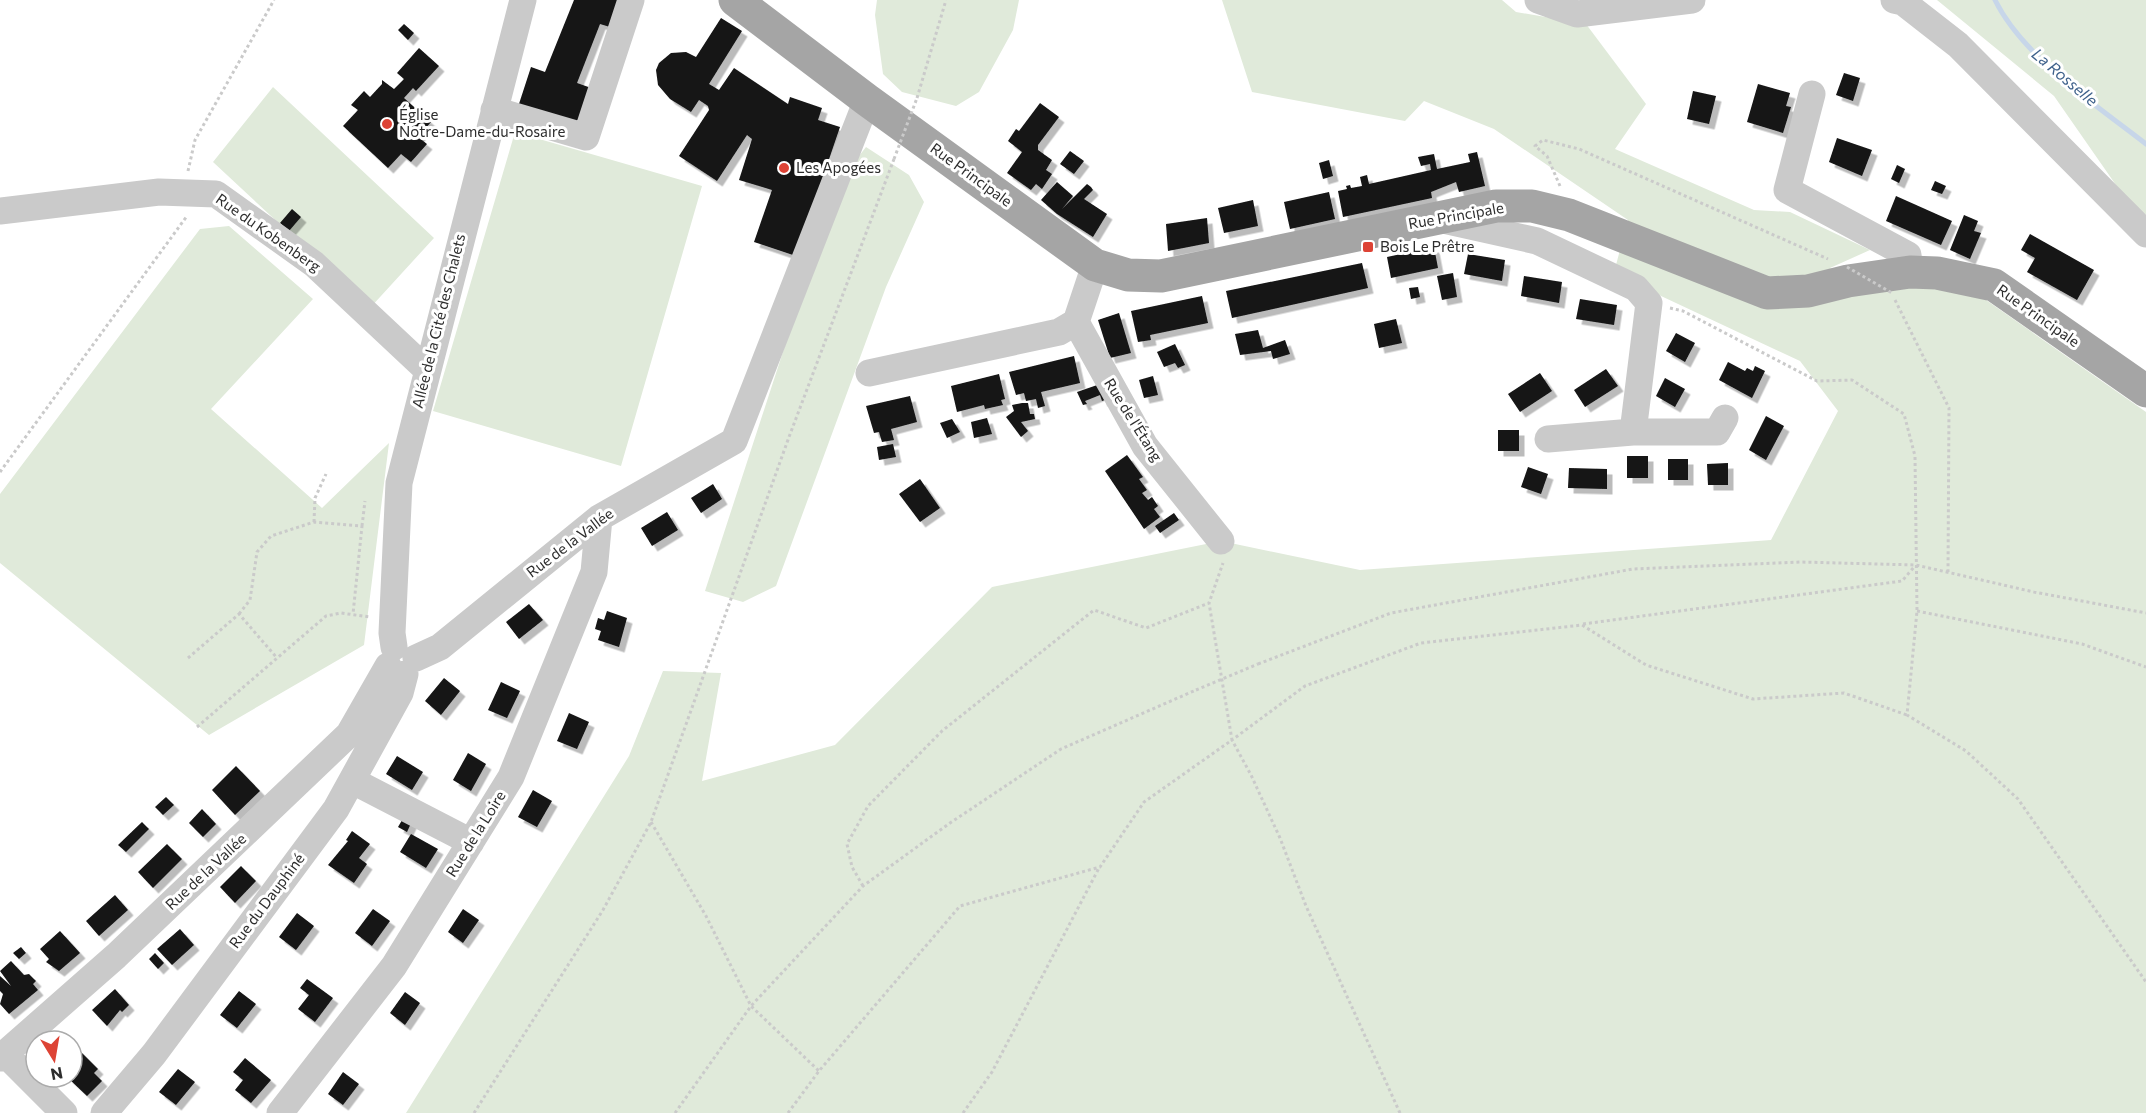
<svg xmlns="http://www.w3.org/2000/svg" width="2146" height="1113" font-family="Commissioner,sans-serif">
	<style>
		.green { fill: #e0eada }
		.lines { fill: none; stroke-linecap: round; stroke-linejoin: round }
		.stream { stroke: #c7d6e9; stroke-width: 5 }
		.building { fill: #141414; filter: url(#shadow) }
		.path { stroke: #cacaca; stroke-width: 3; stroke-dasharray: 3 3; stroke-linecap: butt }
		.minor { stroke: #cacaca; stroke-width: 27 }
		.major { stroke: #a5a5a5; stroke-width: 33 }
		.path-bridge { stroke: #cacaca; stroke-width: 3; stroke-dasharray: 3 3; stroke-linecap: butt }
		.poi-dot { fill: #dd4335; stroke: #fff; stroke-width: 2 }
		.labels { text-anchor: middle; stroke-width: 6; stroke-linejoin: round; paint-order: stroke }
		.poi-label { font-size: 15px; fill: #2d2d2d; stroke: #fff; text-anchor: start }
		.street-label { font-size: 15px; fill: #2d2d2d; stroke: #fff }
		.water-label { font-size: 16px; font-style: italic; fill: #3e618b; stroke: #fff }
	</style>
	<defs>
		<filter id="shadow"><feDropShadow dx="5.5" dy="5.5" stdDeviation="0" flood-color="#0004"/></filter>
	</defs>
	<rect width="100%" height="100%" fill="#fff"/>
	<path class="green" d="M877 0H1019L1013 30 979 92 956 106 902 92 883 74 875 15Z
		M1222 0H1502L1516 12 1586 24 1646 104 1615 149 1754 210 1790 212 1870 250 1830 268 1866 292 1920 283 1976 293 2146 412V1113H406L629 756 663 671 721 673 702 781 835 745 992 587 1221 541 1360 570 1771 540 1838 411 1800 361 1661 296 1616 265 1628 220 1494 129 1424 101 1405 121 1252 92Z
		M1937 0H2146V215L2125 198 2054 96Z
		M273 87 434 238 370 308 213 162Z
		M515 132 702 186 621 466 433 411Z
		M866 147 909 175 924 202 886 287 776 586 743 602 705 591 838 183Z
		M229 226 313 299 211 409 322 508 389 443 364 645 209 735 0 563V494L200 229Z"/>
	<g class="lines">
		<path class="stream" d="M1995 0C2023 57 2096 105 2146 144"/>
	</g>
	<path class="building" d="M574 0H620L610 27 600 24 577 83 597 90 582 132 517 110 531 67 545 72Z
		M721 18 742 31 709 84 719 90 734 68 788 104 790 97 822 108 818 120 840 127 796 256 754 242 772 190 739 180 752 139 747 135 717 181 679 156 709 110 708 106 699 100 691 112 670 99 658 85 656 70 659 63 671 53 686 52 696 57Z
		M404 24 414 33 408 40 398 30Z
		M419 48 439 66 416 91 413 88 404 98 431 122 418 137 427 144 411 162 401 154 388 168 343 126 358 110 351 105 364 91 370 97 382 84V80L394 89 404 79 397 73Z
		M1844 73 1860 78 1853 101 1836 95Z
		M1758 84 1790 93 1786 106 1791 107 1783 133 1747 122Z
		M1693 91 1716 96 1709 124 1687 119Z
		M1040 103 1059 117 1038 145V150L1052 160 1046 170 1052 174 1042 189 1036 184 1031 190 1007 173 1022 152 1008 141 1016 129 1019 131Z
		M1837 138 1872 150 1862 176 1829 162Z
		M1070 151 1084 161 1074 174 1060 164Z
		M1477 152 1485 186 1459 192 1456 182 1431 192 1432 198 1343 217 1338 191 1347 189 1346 186 1350 185 1351 188 1362 186 1360 177 1367 175 1369 184 1431 170 1430 164 1421 166 1418 157 1434 154 1437 169 1470 162 1468 154Z
		M1329 160 1333 176 1323 179 1319 163Z
		M1897 165 1905 169 1899 183 1891 179Z
		M1935 181 1946 186 1942 194 1931 190Z
		M1057 182 1073 196 1062 209 1087 184 1091 187 1093 190 1084 199 1107 214 1093 237 1057 214 1041 200Z
		M1329 192 1335 219 1290 229 1284 202Z
		M1896 196 1952 221 1941 245 1886 221Z
		M1253 200 1258 226 1224 233 1218 208Z
		M292 209 301 217 289 231 280 223Z
		M1964 215 1978 221 1974 231 1981 233 1970 259 1950 250Z
		M1207 218 1209 243 1168 251 1166 224Z
		M2030 234 2094 270 2077 300 2027 272 2035 258 2021 250Z
		M1434 247 1438 268 1391 278 1387 257Z
		M1468 254 1505 260 1502 281 1464 274Z
		M1362 263 1368 288 1232 318 1226 291Z
		M1453 273 1457 297 1442 300 1437 276Z
		M1524 276 1562 282 1559 303 1521 296Z
		M1418 287 1420 297 1411 299 1409 288Z
		M1202 296 1208 323 1150 335 1151 340 1138 342 1131 311Z
		M1580 299 1617 305 1614 325 1576 319Z
		M1119 313 1131 353 1110 358 1098 320Z
		M1396 319 1402 343 1379 348 1374 324Z
		M1258 330 1263 348 1285 340 1290 354 1273 359 1271 351 1240 355 1235 334Z
		M1676 333 1695 343 1685 362 1666 351Z
		M1175 344 1185 365 1178 368 1175 363 1164 367 1157 352Z
		M1074 356 1080 383 1041 392 1045 406 1038 408 1036 399 1026 401 1024 393 1016 395 1009 372Z
		M1728 362 1745 371 1747 368 1753 371 1755 366 1765 371 1752 398 1719 380Z
		M1606 369 1618 386 1585 407 1574 390Z
		M1540 373 1552 391 1520 412 1508 394Z
		M999 374 1005 399 1001 400 1003 405 985 409 984 405 957 412 951 386Z
		M1153 376 1158 395 1144 398 1139 380Z
		M1665 378 1685 389 1675 407 1656 396Z
		M1103 383 1113 397 1102 401 1100 395 1085 401 1087 404 1083 405 1077 392Z
		M910 396 917 422 891 429 894 440 882 442 879 432 874 433 866 406Z
		M1022 403H1028L1030 414H1034L1035 419 1021 422 1028 431 1021 437 1006 417 1014 411 1012 405Z
		M1766 416 1784 426 1766 460 1749 450Z
		M987 418 992 434 974 438 971 422Z
		M952 419 960 432 947 438 940 423Z
		M1498 430H1519V451H1498Z
		M893 444 896 457 879 460 877 447Z
		M1127 455 1143 477 1139 479 1147 490 1142 493 1148 500 1152 497 1158 506 1154 509 1160 517 1144 529 1105 471Z
		M1627 456H1648V478H1627Z
		M1668 459H1688V480H1668Z
		M1728 463V485H1708L1707 464Z
		M1528 467 1548 474 1541 494 1521 487Z
		M1569 468 1607 469V489L1568 488Z
		M920 479 940 508 920 522 899 494Z
		M713 484 722 499 701 513 691 498Z
		M667 512 678 530 652 546 641 528Z
		M1174 513 1179 520 1160 533 1155 526Z
		M529 604 543 620 519 639 506 622Z
		M607 611 627 618 619 647 598 640 601 631 595 629 598 618 604 620Z
		M444 678 460 691 441 715 425 701Z
		M501 682 520 691 507 718 488 710Z
		M569 713 589 722 577 749 557 741Z
		M468 753 486 764 471 791 453 780Z
		M397 756 423 772 412 790 386 774Z
		M236 766 260 791 235 815 212 790Z
		M533 790 552 801 537 827 518 817Z
		M166 797 174 805 163 815 155 807Z
		M202 809 216 824 203 837 189 823Z
		M405 815 413 819 407 832 398 827Z
		M142 822 149 829 126 852 118 845Z
		M352 831 370 844 359 858 367 864 354 883 328 865 348 841 346 840Z
		M411 834 438 849 426 868 400 852Z
		M167 844 182 859 153 888 138 872Z
		M241 866 256 881 235 903 220 887Z
		M115 895 128 910 99 936 86 921Z
		M373 909 390 921 372 946 355 933Z
		M463 909 479 920 463 943 448 932Z
		M297 913 314 926 296 950 279 937Z
		M180 929 194 945 172 965 157 949Z
		M60 931 80 953 59 971 46 962 49 959 40 949Z
		M21 947 26 953 19 959 13 953Z
		M155 953 164 963 158 969 149 959Z
		M11 961 24 975 29 974 36 981 33 984 38 990 9 1014 0 1004 3 994 0 991V976L11 986 0 971Z
		M307 979 333 998 315 1022 298 1009 309 995 300 988Z
		M115 989 129 1005 122 1012 120 1010 107 1026 92 1010Z
		M239 991 256 1004 237 1028 220 1015Z
		M405 992 420 1003 405 1025 390 1013Z
		M77 1048 98 1069 94 1073 102 1081 87 1096 67 1077H72V1054Z
		M245 1058 271 1080 251 1103 235 1090 243 1080 233 1072Z
		M178 1069 195 1082 176 1105 159 1092Z
		M343 1072 359 1084 343 1105 328 1094Z"/>
	<g class="lines">
		<path class="path" d="M917 98 946 0
			M188 171 195 140 274 0
			M1560 186 1547 156 1535 146 1543 140 1579 149 1828 259
			M1895 300 1949 408 1948 572
			M1670 308 1683 311 1817 381 1852 380 1904 414 1915 456 1917 611 1907 715 1966 751 2018 799 2146 982
			M0 472 187 216
			M314 522 315 498 326 474
			M362 526 365 501
			M1917 611 2082 644 2146 667
			M239 614 250 600 257 552 271 536 314 522 362 526 353 614
			M1583 624 1902 581 1915 566
			M188 658 239 614 277 658
			M1258 664 1391 613 1633 569 1800 562 1916 565 2034 592 2146 613
			M197 727 326 616 341 613 370 617
			M651 822 706 916 751 1006 819 1071
			M863 886 852 867 847 844 868 806 942 731 1094 610 1146 628 1209 603
			M474 1113 603 910 651 822 789 437 894 159
			M675 1113 751 1006 863 886 950 823 1061 749 1196 690
			M788 1113 819 1071 960 906 1100 867 1144 802 1232 740 1209 603 1223 563
			M963 1113 992 1072 1099 868
			M1400 1113 1306 906 1280 838 1251 775 1232 740 1305 686 1421 643 1582 625 1646 665 1753 699 1844 693 1907 715"/>
		<path class="minor" d="M1538 0 1577 14 1692 0
			M1894 0 1903 2 1958 45 2146 234
			M1812 94 1787 190 1908 255 1910 272
			M494 110 586 137 631 0
			M0 211 159 192 216 194 314 264 426 369
			M1439 219 1537 241 1636 288 1649 303 1633 432
			M1076 322 1145 446 1221 541
			M869 373 1059 332 1076 322 1095 265
			M1548 439 1633 432H1717L1725 418
			M394 647 392 633 399 483 523 0
			M416 658 440 647 599 518 734 441 867 100
			M353 781 471 842
			M5 1054 64 1113
			M0 1058 116 956 349 734 388 666
			M104 1113 154 1054 336 809 400 693 405 674
			M280 1113 394 966 511 777 594 572 599 518"/>
		<path class="major" d="M735 0 867 100 1095 265 1128 275 1161 276 1496 206H1532L1569 215 1767 293 1808 291 1848 281 1910 272 1937 273 1994 285 2146 391"/>
		<path class="path-bridge" d="M894 159 917 98
			M1847 267 1892 293
			M1196 690 1258 664"/>
	</g>
	<g class="poi-dot">
		<circle cx="387" cy="124" r="6"/>
		<circle cx="784" cy="168" r="6"/>
		<rect x="1362" y="241" width="12" height="12" rx="3"/>
	</g>
	<g class="labels">
		<g class="poi-label">
			<text x="399" y="120">Église<tspan x="399" dy="17">Notre-Dame-du-Rosaire</tspan></text>
			<text x="796" y="173">Les Apogées</text>
			<text x="1380" y="252">Bois Le Prêtre</text>
		</g>
		<g class="street-label">
			<text transform="translate(971 175) rotate(36)" y="5">Rue Principale</text>
			<text transform="translate(1456 216) rotate(-10)" y="5">Rue Principale</text>
			<text transform="translate(268 233) rotate(35)" y="5">Rue du Kobenberg</text>
			<text transform="translate(2038 316) rotate(35)" y="5">Rue Principale</text>
			<text transform="translate(439 321) rotate(-76)" y="5">Allée de la Cité des Chalets</text>
			<text transform="translate(1133 420) rotate(58)" y="5">Rue de l'Étang</text>
			<text transform="translate(570 543) rotate(-37)" y="5">Rue de la Vallée</text>
			<text transform="translate(476 834) rotate(-58)" y="5">Rue de la Loire</text>
			<text transform="translate(206 872) rotate(-43)" y="5">Rue de la Vallée</text>
			<text transform="translate(267 901) rotate(-53)" y="5">Rue du Dauphiné</text>
		</g>
		<g class="water-label">
			<text transform="translate(2065 77) rotate(40)" y="6">La Rosselle</text>
		</g>
	</g>
	<g transform="translate(54 1059) rotate(169)"><circle r="28" fill="#ffffff" stroke="#ababab" stroke-width="1.5"/>
	<path d="M0-4.5L10 22L0 15L-10 22Z" fill="#dd4335"/>
	<text y="-9" font-size="16" font-weight="bold" text-anchor="middle" fill="#2d2d2d">N</text>
	</g>
</svg>
